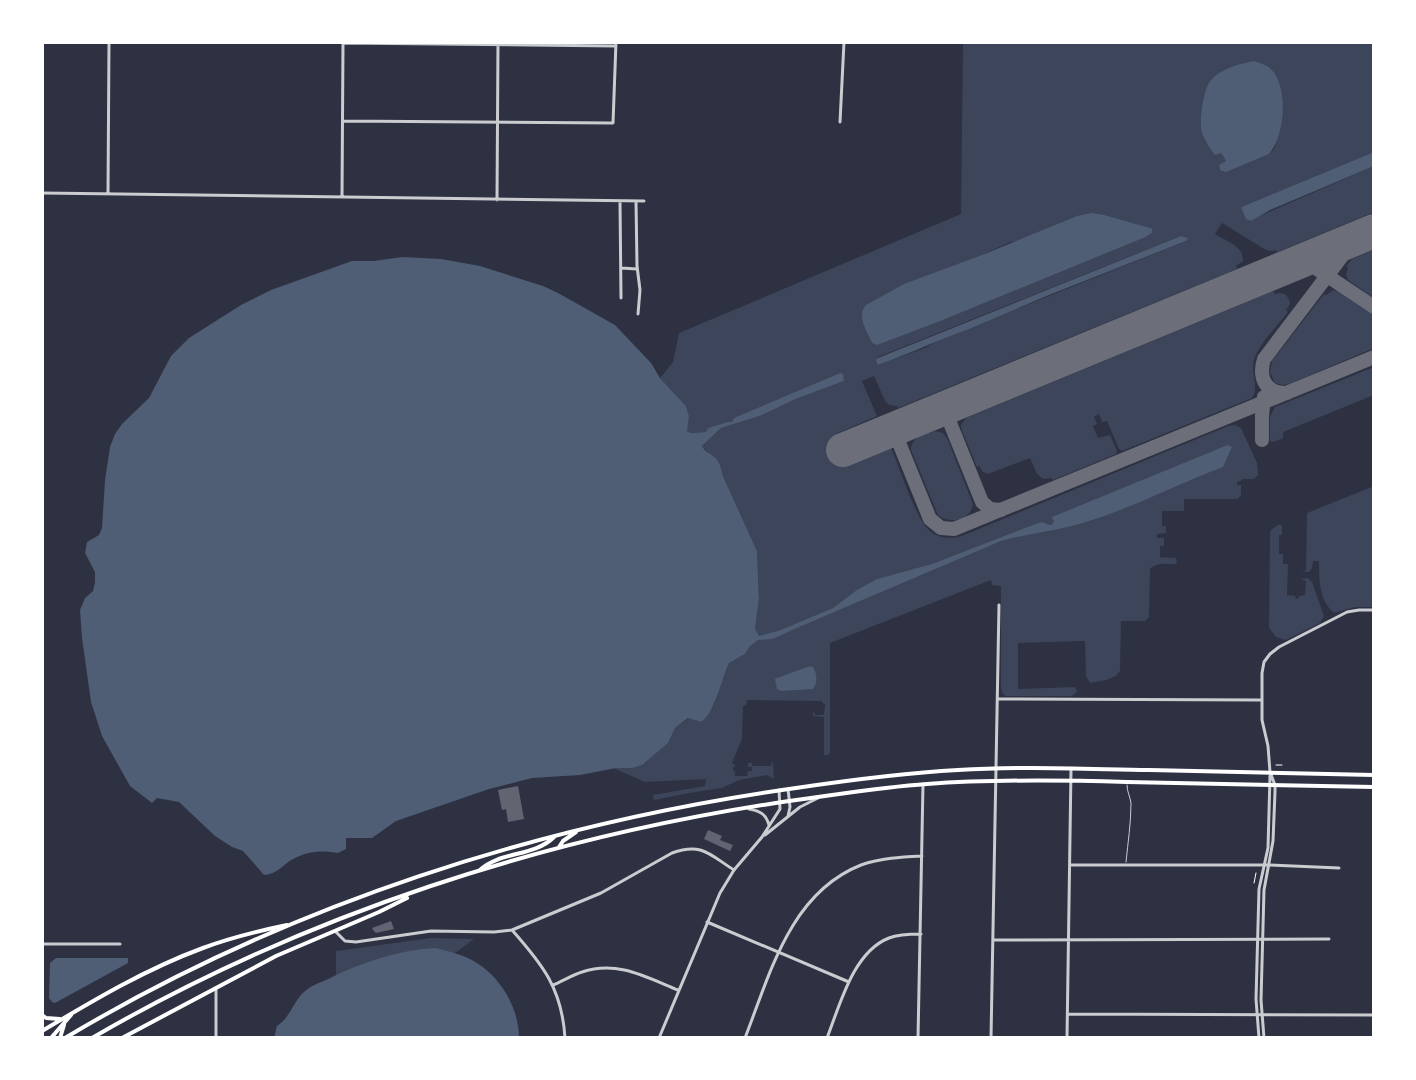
<svg xmlns="http://www.w3.org/2000/svg" width="1416" height="1080" font-family="Rubik,sans-serif">
	<style>
		.green { fill: #3c4559; fill-rule: evenodd }
		.water { fill: #4f5d75 }
		.lines { fill: none; stroke-linecap: round; stroke-linejoin: round }
		.taxiway { stroke: #6c6f7a; stroke-width: 14 }
		.runway { stroke: #6c6f7a; stroke-width: 34 }
		.building { fill: #626471 }
		.path { stroke: #fff; stroke-width: 1 }
		.service { stroke: #caccd0; stroke-width: 1 }
		.minor { stroke: #caccd0; stroke-width: 3 }
		.tertiary { stroke: #caccd0; stroke-width: 3 }
		.trunk { stroke: #fff; stroke-width: 4 }
	</style>
	<rect width="100%" height="100%" fill="#2d3142"/>
	<path class="green" d="M963 42H1374V152L1241 207 1255 218 1374 166V212L1277 252 1276 250 1271 251 1266 250 1222 223 1215 234C1226 241 1244 246 1243 261L1236 266 1237 269 898 408 897 406 889 405 885 401 874 376 862 381 877 416 836 434 849 465 891 448C900 468 916 520 930 531 940 539 951 539 962 536L1228 426 1235 425 1241 428 1257 463 1258 475 1254 479H1242L1241 481 1237 482V485H1241V495L1238 499H1184V511H1162V526H1166V533L1157 534V538H1164V546H1160V557L1176 558 1177 564C1168 564 1156 562 1150 569L1149 617 1145 621H1121L1120 671 1116 676 1106 680 1090 683 1086 676 1085 641 1018 643V689L1075 687 1077 692 1072 696H1006L1003 694 1001 688V586L992 585 991 580 830 643V753L828 755H824V717L813 716V711L815 715H824L825 704 822 703V701L747 700 746 705 743 706 742 739 732 763 736 766 733 767V771H735V776H747L748 771H752V767H748V763H752V766H771L772 762H773L774 779 767 775 739 780 722 788 689 793 654 800 653 795 705 786 706 779 645 782 613 768 667 743 675 728 689 718 701 722 714 704 729 663 745 654 754 637 759 599 757 551 723 476 721 466 702 446 721 428 760 416 796 399 844 381 840 373 735 418 732 422 709 428 706 432 691 433 686 431 689 416 686 406 660 378 673 362 679 333 961 214ZM1231 67 1279 133 1274 149 1269 154 1226 161 1221 153 1209 83ZM1152 233 1146 237 943 320 982 255 1010 242ZM1181 236 1186 241 939 340 925 348 878 365V357Z
		M1374 250V298L1348 280 1346 274 1348 268 1346 266 1352 259Z
		M1333 290 1340 292 1374 315V348L1289 384 1283 385 1275 383 1270 372 1272 361 1324 294 1326 295Z
		M1273 291 1275 294C1283 291 1289 295 1290 304L1286 310 1288 312C1278 325 1258 345 1254 360 1250 374 1260 386 1252 398L1122 451 1119 449 1107 421 1102 422 1099 414 1094 417 1097 424 1093 426 1098 438 1110 435 1117 451 1116 454 1053 480 1052 478 1043 479 1037 474 1030 458 988 474 983 472 979 466 977 467 962 431 961 425 966 418Z
		M1374 367V395L1283 432V438L1274 442 1270 441V417L1275 407Z
		M935 431 943 433 947 438 973 504C971 520 950 525 938 515L911 450C911 437 924 435 935 431Z
		M1374 486V607H1355L1334 613C1319 600 1319 580 1319 561H1313L1312 568 1309 572 1301 571 1306 570 1307 513Z
		M1278 525H1282V535H1279V554H1283V564H1288L1287 595 1295 596 1296 599 1299 598V596L1305 595 1306 581 1300 579 1308 578 1312 582 1324 616 1320 623 1286 640 1276 637 1269 628 1270 533 1271 530Z
		M431 938 474 939 395 997 336 1003V951Z"/>
	<path class="water" d="M1254 61C1259 63 1267 65 1271 69 1289 87 1285 136 1269 154L1226 172 1220 170 1219 165 1226 161 1221 153 1215 155C1210 149 1205 140 1202 133 1199 123 1203 92 1209 83 1218 69 1239 64 1254 61Z
		M1374 152V166L1270 210 1251 221 1246 219 1241 207Z
		M1092 213 1104 215 1150 228 1152 229V233L1146 237 943 320 877 345 872 343C867 331 856 316 866 305L904 284 982 255 1077 216Z
		M1181 236 1188 238 1186 241 1049 295 969 329C938 340 909 354 878 365L876 360 878 358Z
		M402 257 441 259 480 266 543 286 558 293 615 325 651 363 660 378 686 406 689 416 687 431 691 433 706 432 708 428 728 422H732L734 418 840 373 843 374 844 381 796 399 760 416 721 428 702 446C706 453 709 452 714 457 720 461 722 470 723 476L757 551 759 599 755 629 759 636 781 630 833 608 857 590 877 579 932 564 1033 525 1042 522 1049 525H1052L1054 521 1052 517 1218 449 1227 445 1232 447 1223 467C1177 484 1133 508 1086 522 1058 531 1029 533 1001 541L792 630 773 639 758 640 750 646 745 654 729 663C722 679 714 714 701 722L688 718 675 728 668 743 642 765 632 768H616L580 775 532 778 489 789 396 821 372 838H346V849L338 853C323 850 307 851 293 859 282 865 278 874 264 875L243 851 232 847 215 836 179 802 157 798 152 803 130 786 102 736 91 702 82 638 80 610 85 598 93 591 95 582V572L85 553 87 542 99 535 102 528 105 480 110 447 115 434 122 424 149 398 171 356 189 338 241 305 271 290 352 261H374Z
		M810 666 813 667C817 673 818 683 813 689L781 691 777 689 775 679 777 678Z
		M435 948C448 951 465 955 477 963 502 979 519 1009 519 1038H274L277 1026C290 1018 293 1002 304 992 310 986 319 983 326 980 360 963 397 950 435 948Z
		M56 958H128V963L55 1003 52 1002 49 998 50 963Z"/>
	<g class="lines">
		<path class="taxiway" d="M1285 268 1301 264 1314 267 1374 307
			M1287 393C1266 394 1258 378 1264 359L1349 247 1366 234
			M944 408 982 502 990 509 1001 510
			M893 428 930 519 941 528 954 529 1374 357
			M1262 440V416L1264 397"/>
		<path class="runway" d="M843 450 1374 231"/>
	</g>
	<path class="building" d="M518 786 524 819 508 822 506 809 502 810 498 790Z
		M708 830 722 836 720 840 733 845 730 851 704 839Z
		M391 921 394 929 376 933 373 930 372 928Z"/>
	<g class="lines">
		<path class="path" d="M1276 765H1282
			M1254 883 1256 873"/>
		<path class="service" d="M1126 862C1128 842 1131 823 1131 803 1130 796 1127 792 1127 785"/>
		<path class="minor" d="M343 43 616 46
			M343 121 613 123 616 42
			M840 122 844 42
			M42 193 644 201
			M108 194 109 42
			M342 196 343 44
			M497 200 498 42
			M620 201 621 298
			M636 201 637 266 640 290 638 314
			M621 268 637 269
			M998 699 1262 700
			M1270 772 1268 746 1262 720V673L1264 662 1270 654 1279 647 1347 612 1359 610H1374
			M1070 865H1269L1339 868
			M707 922 849 982
			M512 930C543 965 562 989 565 1038
			M336 932 345 941 356 942 431 931 494 932 512 930 601 893 672 853C702 842 710 855 734 870
			M993 940 1329 939
			M42 944H120
			M553 985C563 981 572 975 582 972 617 960 646 977 678 990
			M1068 1014 1374 1015
			M216 1038V990
			M745 1038C770 974 790 893 861 865 881 858 902 857 922 856
			M827 1038C840 1005 853 952 889 938 899 934 911 934 921 934
			M918 1038 923 784
			M991 1038 999 605
			M1067 1038 1071 769"/>
		<path class="tertiary" d="M788 789 790 807 788 816
			M749 809C760 811 766 814 769 825
			M765 835 800 807 818 798
			M659 1038 720 893 734 870 762 837 780 809 779 790
			M1259 1038 1256 999 1259 889 1268 848 1270 776
			M1264 1038 1261 1000 1264 890 1273 841 1275 792V785L1270 772"/>
		<path class="trunk" d="M559 847 563 841 576 832
			M480 870C500 851 534 857 554 837
			M42 1015 46 1018 60 1019
			M42 1031C94 1000 146 969 203 948 230 938 258 931 287 925
			M51 1038 71 1015
			M60 1038 64 1025
			M65 1038C287 905 540 824 796 788 850 780 904 773 958 770 1022 766 1085 769 1149 770 1224 772 1299 773 1374 775
			M92 1038C305 914 546 837 789 801 835 795 881 787 927 784 994 779 1061 780 1127 782 1210 783 1292 785 1374 787
			M122 1038 276 956 379 912 407 898"/>
	</g>
	<rect width="1416" height="1080" fill="none" stroke="#ffffff" stroke-width="88"/>
</svg>
